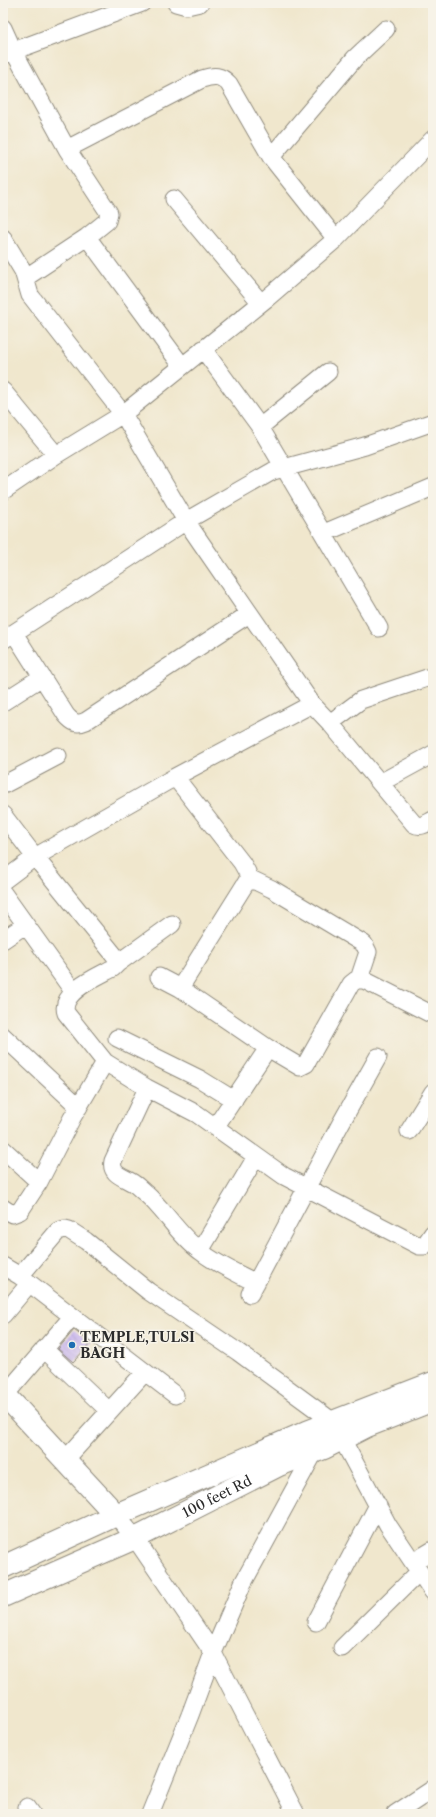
<svg xmlns="http://www.w3.org/2000/svg" width="436" height="1817" font-family="'Libre Caslon Text',serif">
	<style>
		.building { fill: url(#building-back-hatch) }
		.lines { fill: none; stroke-linecap: round; stroke-linejoin: round }
		.street-casing { stroke: #8e897c; stroke-width: 19 }
		.secondary-casing { stroke: #8e897c; stroke-width: 24 }
		.street { stroke: #fff; stroke-width: 17 }
		.secondary { stroke: #fff; stroke-width: 22 }
		.poi-dot { fill: #1f6fb2; stroke: #f7f3e8; stroke-width: 1.5 }
		.labels { text-anchor: middle; stroke-width: 3; stroke-linejoin: round; paint-order: stroke }
		.poi-label { font-size: 14px; font-weight: bold; fill: #2b2b2b; stroke: #f7f3e8; text-anchor: start }
		.street-label { font-size: 14px; fill: #2b2b2b; stroke: #f7f3e8 }
	</style>
	<defs>
		<pattern id="building-back-hatch" width="6" height="6" patternUnits="userSpaceOnUse"><rect width="6" height="6" fill="#c5b0f0"/><path d="M-1 5l2 2M0 0l6 6M5-1l2 2" fill="none" stroke="#a08fc3"/></pattern>
	</defs>
	<rect width="100%" height="100%" fill="#f7f3e8"/>
	<filter id="ink" filterUnits="userSpaceOnUse"><feTurbulence type="fractalNoise" baseFrequency=".025" numOctaves="2"/><feDisplacementMap in="SourceGraphic" scale="8" xChannelSelector="R" yChannelSelector="G"/><feConvolveMatrix kernelMatrix="1 2 1 2 8 2 1 2 1" color-interpolation-filters="sRGB"/></filter>
	<filter id="wash" filterUnits="userSpaceOnUse"><feTurbulence type="fractalNoise" baseFrequency=".012" numOctaves="4" result="noise"/><feDisplacementMap in="SourceGraphic" scale="16" xChannelSelector="R" yChannelSelector="G"/><feGaussianBlur stdDeviation="0.9" result="paint"/><feColorMatrix in="noise" values="0 0 0 0 0 0 0 0 0 0 0 0 0 0 0 0 0 1.4 0 .05"/><feComposite in="paint" operator="in"/></filter>
	<g filter="url(#wash)">
		<rect width="100%" height="100%" fill="#f0e7cd"/>
		<g id="blocks">
			<path class="building" d="M74 1330 91 1343 73 1362 58 1349Z"/>
		</g>
	</g>
	<g filter="url(#ink)">
		<use href="#blocks" fill-opacity="0" stroke="#8e897c" stroke-width="1"/>
		<g class="lines">
			<defs>
				<path id="street" d="M176 3 187 6 200 3
					M3 28 13 50 67 149 109 213 107 221 87 237
					M3 55 142 3
					M67 149 202 79C214 75 221 75 229 84L271 157 336 239
					M271 157 355 58 386 29
					M174 199 261 303
					M3 238 23 271 30 295 123 414 186 521 312 704 330 723 361 700 433 676
					M25 278 87 237 182 366
					M203 349 260 427 379 628
					M3 391 56 455
					M260 427 328 372
					M3 491 56 455 123 414 266 299 336 239 433 139
					M324 533 433 487
					M14 633 66 715C73 723 77 725 86 721L249 614
					M3 640 186 521 273 471 365 446 433 422
					M3 702 42 677
					M330 723 414 824C421 828 427 823 433 820
					M175 777 242 863 247 872 249 878 180 988
					M380 783 433 754
					M3 785 58 756
					M3 815 35 857 175 777 312 704
					M249 878 272 889 364 944 368 952 359 979
					M3 881 35 857 115 956 118 963 113 968C99 976 59 992 66 1013L105 1062 72 1118 39 1182 20 1211 12 1214 3 1208
					M3 893 73 991
					M3 940 25 925
					M118 963 172 924
					M159 977 180 988 268 1048 300 1067 306 1064 351 984 356 980H364L433 1015
					M3 1036 79 1107
					M117 1038 200 1079 234 1100
					M105 1062 147 1088 197 1114 284 1176 419 1246H424L433 1233
					M147 1088 113 1161C110 1175 124 1177 133 1183 138 1186 141 1190 145 1193 165 1210 178 1235 200 1251 216 1264 237 1273 256 1283
					M216 1126 268 1048
					M409 1131 433 1092
					M3 1149 39 1182
					M200 1251 256 1157
					M3 1266 20 1276 175 1395
					M20 1276 58 1231 65 1229 69 1230 86 1241 148 1291 238 1352 332 1421
					M250 1294 341 1123 378 1057
					M3 1315 29 1284
					M44 1349 109 1411
					M5 1395 72 1317
					M342 1439 388 1525 433 1592
					M65 1460 145 1372
					M116 1515 135 1538 213 1653 296 1814
					M413 1562 433 1550
					M316 1622 378 1505
					M342 1648 419 1572
					M27 1807 32 1814
					M150 1814 190 1715 213 1653 243 1583 315 1451
					M395 1814 433 1789"/>
				<g id="secondary">
					<path d="M3 1393 116 1515"/>
					<path d="M3 1567 116 1515 307 1432 433 1383"/>
					<path id="s1" d="M3 1596 135 1538 279 1465 324 1448 367 1426 433 1400"/>
				</g>
			</defs>
			<use href="#street" class="street-casing"/>
			<use href="#secondary" class="secondary-casing"/>
			<use href="#street" class="street"/>
			<use href="#secondary" class="secondary"/>
		</g>
	</g>
	<circle class="poi-dot" cx="72" cy="1345" r="4"/>
	<g class="labels">
		<g class="poi-label">
			<text x="80" y="1342">TEMPLE,TULSI<tspan x="80" dy="16">BAGH</tspan></text>
		</g>
		<g class="street-label">
			<text dy="5" stroke="none"><textPath href="#s1" startOffset="236">100 feet Rd</textPath></text>
		</g>
	</g>
	<rect width="436" height="1817" fill="none" stroke="#f7f3e8" stroke-width="16"/>
</svg>
